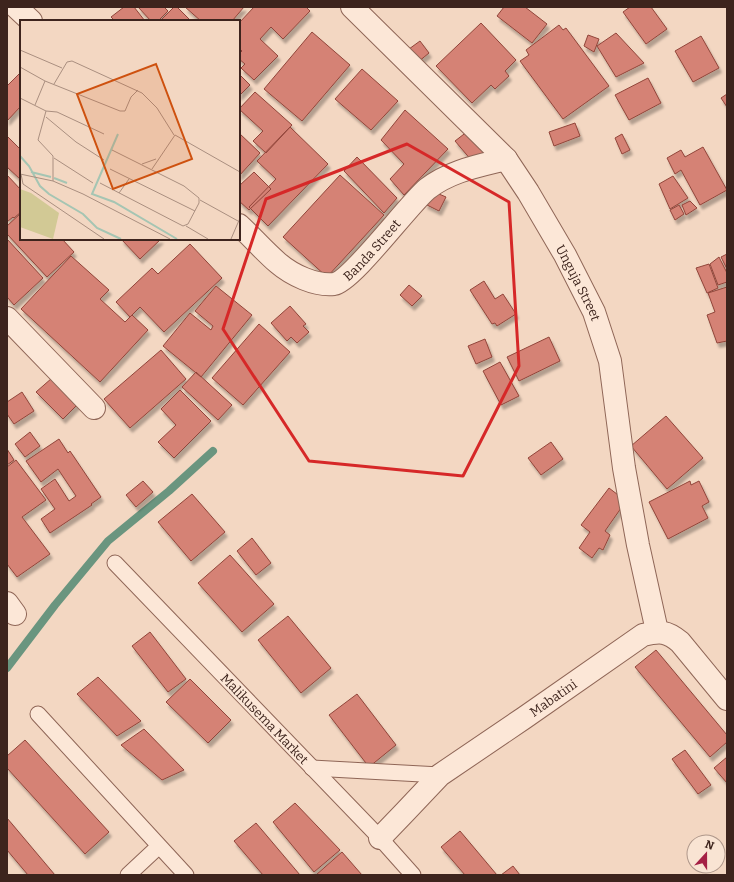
<svg xmlns="http://www.w3.org/2000/svg" width="734" height="882" font-family="Bitter,serif">
	<style>
		.lines { fill: none; stroke-linecap: round; stroke-linejoin: round }
		.stream { stroke: #6a957f; stroke-width: 8 }
		.building { fill: #d58274; stroke: #91453a; filter: url(#shadow) }
		.lane-casing { stroke: #8f6657; stroke-width: 17 }
		.street-casing { stroke: #8f6657; stroke-width: 24 }
		.lane { stroke: #fce7d7; stroke-width: 15 }
		.street { stroke: #fce7d7; stroke-width: 22 }
		.marked { fill: none; stroke: #d62828; stroke-width: 3; stroke-linejoin: round }
		.labels { text-anchor: middle; stroke-width: 3.5; stroke-linejoin: round; paint-order: stroke }
		.street-label { font-size: 13px; fill: #3d241d; stroke: #f9e4d3 }
		.inset-river { fill: none; stroke: #a5c5b3; stroke-width: 2 }
		.inset-road { fill: none; stroke: #aa8f80; stroke-width: 1 }
		.view { fill: #ce510f; fill-opacity: 0.15; stroke: #ce510f; stroke-width: 2 }
		.inset-edge { fill: none; stroke: #3d241d; stroke-width: 2 }
	</style>
	<defs>
		<filter id="shadow"><feDropShadow dx="2.5" dy="4.5" stdDeviation="1" flood-color="#0004"/></filter>
	</defs>
	<rect width="100%" height="100%" fill="#f3d7c2"/>
	<g class="lines">
		<path class="stream" d="M7 668 55 605 108 541 169 491 213 451"/>
	</g>
	<path class="building" d="M124 7H134L145 21H115L111 17Z
		M138 7H164L168 11 158 21H151Z
		M174 7H177L191 21H160Z
		M185 7H244L232 21H201Z
		M254 7H306L310 11 283 39 271 27 260 39 278 56 254 80 241 68 245 64 239 59V54L242 51 239 48V23Z
		M504 7H525L547 24 532 43 497 16Z
		M630 7H651L667 29 646 44 623 12Z
		M481 23 516 60 505 71 509 76 495 89 491 85 472 103 436 66Z
		M559 25 563 30 566 28 609 86 563 119 520 61 529 55 526 50Z
		M312 32 350 65 302 121 264 89Z
		M616 33 644 63 616 77 597 46Z
		M588 35 599 39 594 52 584 46Z
		M701 36 719 68 693 82 675 51Z
		M420 41 429 53 418 62 409 49Z
		M362 69 398 101 371 130 335 99Z
		M21 72V106L7 121V86Z
		M239 74 250 85 239 96Z
		M648 78 661 103 629 120 615 95Z
		M255 92 292 125 266 153 253 141 263 131 239 109Z
		M727 94V107L721 98Z
		M405 110 448 149 404 195 390 179 404 164 381 140Z
		M575 123 580 136 554 146 549 132Z
		M290 127 328 164 268 226 249 207 276 179 257 161Z
		M468 131 485 151 472 161 455 141Z
		M239 133 260 153 239 176Z
		M622 134 630 150 622 154 615 138Z
		M7 136 21 150V180L7 167Z
		M703 147 727 190 700 205 681 170 675 174 667 158 681 150 685 157Z
		M357 157 397 198 384 213 344 171Z
		M254 172 271 189 249 210 239 201V186Z
		M7 175 21 190V212L14 218 13 217 7 222Z
		M340 175 384 215 327 277 283 237Z
		M673 176 688 198 670 209 659 184Z
		M432 191 446 197 439 211 425 204Z
		M690 201 697 208 686 215 682 205Z
		M679 205 684 214 675 220 670 210Z
		M21 213V239H62L74 252 47 277 7 234V226Z
		M7 239 43 278 14 305 7 297Z
		M121 239H161L140 259Z
		M190 244 222 278 164 332 140 307 130 317 116 302 152 268 158 274Z
		M727 254V269L721 257Z
		M71 256 109 290 100 299 125 322 132 315 148 330 100 382 21 309Z
		M719 257 727 273V282L718 285 710 264Z
		M709 264 718 288 707 293 696 268Z
		M484 281 495 299 503 294 516 314 497 326 495 323 492 324 470 290Z
		M409 285 422 296 412 306 400 295Z
		M216 286 252 315 201 377 163 346 190 313 211 330 213 326 195 311Z
		M727 287V341L717 343 707 315 715 312 708 293Z
		M290 306 306 324 303 326 309 332 297 343 291 337 287 341 271 323Z
		M259 324 290 352 243 405 212 378Z
		M549 337 560 361 519 381 507 357Z
		M485 339 492 357 476 364 468 346Z
		M161 350 186 379 130 428 104 399Z
		M500 362 519 396 501 405 483 371Z
		M196 372 232 405 218 420 182 387Z
		M52 378 78 404 63 419 36 392Z
		M180 390 211 421 174 458 158 442 176 425 161 409Z
		M22 392 34 411 14 424 7 414V402Z
		M666 416 703 458 667 489 631 446Z
		M30 432 40 446 25 457 15 444Z
		M59 439 68 453 70 451 101 497 91 504 92 505 50 533 41 519 55 509 41 489 55 479 69 501 76 496 58 469 41 482 26 461Z
		M551 442 563 459 541 475 528 458Z
		M7 449 14 460 7 465Z
		M16 460 46 500 22 517 50 554 17 577 7 564V467Z
		M143 481 153 492 136 507 126 495Z
		M690 481 691 485 699 481 709 502 702 506 708 518 668 539 649 502Z
		M609 488 626 501 605 531 610 535 603 550 599 548 592 558 579 548 590 532 581 525Z
		M192 494 225 532 191 561 158 522Z
		M252 538 271 563 256 575 237 551Z
		M230 555 274 604 242 632 198 583Z
		M288 616 331 668 301 693 258 640Z
		M150 632 186 679 168 692 132 646Z
		M656 650 727 735V742L710 757 635 667Z
		M98 677 141 721 117 736 77 694Z
		M190 679 231 720 208 743 166 702Z
		M357 694 396 745 369 767 329 715Z
		M144 729 184 770 162 780 121 745Z
		M25 740 109 832 85 854 7 768V756Z
		M685 750 711 785 698 794 672 759Z
		M727 757V783L714 768Z
		M295 803 340 850 314 872 273 822Z
		M7 818 55 875H28L7 850Z
		M256 823 300 875H263L234 841Z
		M460 831 497 875H465L441 847Z
		M342 852 362 875H316Z
		M513 866 520 875H501Z"/>
	<g class="lines">
		<defs>
			<g id="lane">
				<path id="s1" d="M115 563 380 838 413 875"/>
				<path d="M38 714 186 875"/>
				<path d="M312 768 440 775"/>
				<path d="M128 875 158 847"/>
			</g>
			<g id="street">
				<path d="M16 7 31 21"/>
				<path id="s2" d="M352 7 506 159 528 192 565 255 594 312 610 361 624 468 638 545 657 631"/>
				<path id="s3" d="M239 225C252 237 264 251 278 263 292 275 315 286 334 284 352 281 408 205 427 189 450 171 478 166 506 159"/>
				<path d="M7 318 94 408"/>
				<path d="M7 603 15 614"/>
				<path id="s4" d="M380 838 405 812 440 775 524 718 643 635C660 631 667 631 680 642L727 699"/>
			</g>
		</defs>
		<use href="#lane" class="lane-casing"/>
		<use href="#street" class="street-casing"/>
		<use href="#lane" class="lane"/>
		<use href="#street" class="street"/>
	</g>
	<path class="marked" d="M407 144 509 202 519 366 463 476 309 461 223 329 266 199Z"/>
	<g class="labels">
		<g class="street-label">
			<text dy="5" stroke="none"><textPath href="#s3" startOffset="167">Banda Street</textPath></text>
			<text dy="5" stroke="none"><textPath href="#s2" startOffset="360">Unguja Street</textPath></text>
			<text dy="5" stroke="none"><textPath href="#s4" startOffset="224">Mabatini</textPath></text>
			<text dy="5" stroke="none"><textPath href="#s1" startOffset="216">Malikusema Market</textPath></text>
		</g>
	</g>
	<g transform="translate(20 20)">
		<rect width="220" height="220" fill="#f3d7c2"/>
		<path d="M0 169 11 173 39 193 33 219 0 207Z" fill="#d2c995"/>
		<path class="inset-river" d="M98 114 72 174 94 182 157 219M0 136 9 146 20 166 29 174 63 194 77 208 101 219M11 152 31 157M34 158 47 163"/>
		<path class="inset-road" d="M0 30 42 48M0 47 25 61 100 91H105L111 77 118 70M34 64 47 42 52 41 122 73 137 88 154 115M0 78 26 91M15 85 25 61M26 91 18 120 33 136V161M26 91 37 92 84 114M26 97 56 122 84 140M34 138 73 163M122 144 136 139M90 149 175 191M132 149 155 115 220 152M0 154 33 161 63 174 150 219M1 154 3 164 84 219M80 163 163 206 168 204 179 183V178L164 166 92 130M99 173 109 159M180 180 218 201M166 206 188 219M211 219 220 198"/>
		<path class="view" d="M136 44 172 139 93 169 57 74Z"/>
		<rect width="220" height="220" class="inset-edge"/>
	</g>
	<rect width="734" height="882" fill="none" stroke="#3d241d" stroke-width="16"/>
	<g transform="translate(706 854) rotate(21)"><circle r="19" fill="#f9e4d3" stroke="#ae978a"/>
	<path d="M0-3L7 15L0 10L-7 15Z" fill="#a52045"/>
	<text y="-6" font-size="11" font-weight="bold" text-anchor="middle" fill="#3d241d">N</text>
	</g>
</svg>
